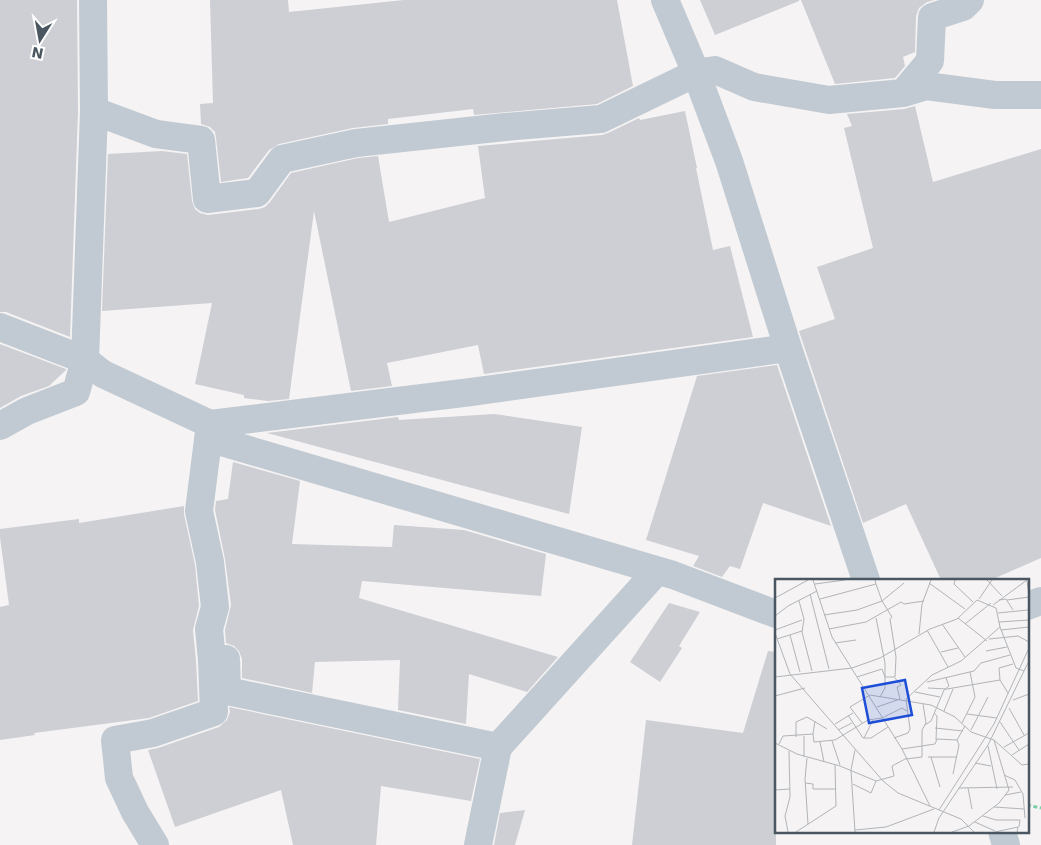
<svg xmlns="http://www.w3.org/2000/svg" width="1041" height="845" font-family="'DejaVu Sans',sans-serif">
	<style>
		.building { fill: #cdcfd5 }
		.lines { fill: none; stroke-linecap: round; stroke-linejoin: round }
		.path { stroke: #7ad0a6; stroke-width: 3; stroke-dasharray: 4 2.5; stroke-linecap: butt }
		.minor { stroke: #c1cad2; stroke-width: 28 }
		.inset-road { fill: none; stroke: #b1b4b9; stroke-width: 1 }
		.view { fill: #1d4ed8; fill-opacity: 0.15; stroke: #1d4ed8; stroke-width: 2.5 }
		.inset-edge { fill: none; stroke: #4a5661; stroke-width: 2.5 }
	</style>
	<rect width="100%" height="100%" fill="#f5f3f3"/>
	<path class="building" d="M0 0H77L78 111 70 337 6 312H0Z
		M210 0H288L289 12 404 0H617L633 86 597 104 474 115 473 109 388 119V124L353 128 279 144 269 150 248 178 221 182 216 138 215 132 210 127 201 124 200 104 213 103Z
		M700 0H799V1L715 35Z
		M801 0H934L927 2 919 8 916 16 915 52 903 57 905 66 895 78 835 84Z
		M915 106 933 182 1041 149V558L991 580H941L906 504 863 523 799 331 835 319 817 267 873 248 844 128 852 126 847 114 904 109Z
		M685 111 697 168H696L713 250 730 246 753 337 484 374 478 345 387 363 392 386 351 391 314 211 289 399 268 401 244 398V395L195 384 212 303 102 311 108 154 162 151 187 154 192 201 195 209 200 213 208 215 259 209 265 207 270 202 291 173 358 158 378 156 389 222 485 198 478 146 602 135 608 133 639 118 640 120Z
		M0 344 66 369V370L49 386 21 396 0 408Z
		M777 365 831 526 763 503 740 569 730 566 722 577 693 566 699 556 646 540 697 376Z
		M494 414 582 427 569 514 267 433 398 417 399 420Z
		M233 462 300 481 292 544 392 547 394 525 464 530 546 554 541 596 362 581 359 598 558 657 527 692 469 674 466 724 398 710 400 660 315 662 312 693 242 678V659L239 651 234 646 226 643 225 630 231 605 225 559 215 510 216 501 228 499Z
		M184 506V514L195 565 199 606 193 630 196 661 198 701 149 718 34 733 35 735 0 740V607L9 605 0 537V529L79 519V523Z
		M669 603 700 612 679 646 682 648 660 682 630 662Z
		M768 651 776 652V845H632L646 720 743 733Z
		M229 707 480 759 471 801 381 786 376 845H293L281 790 175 827 148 750 158 748 219 727 227 720 230 712Z
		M525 810 515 845H494L500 813Z"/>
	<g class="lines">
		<path class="path" d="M1027 805 1041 808"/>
		<path class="minor" d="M665 0 696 73 729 161 788 348 866 580
			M903 93 930 61 932 17 963 7 970 0
			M94 111 156 134 201 140 207 199 257 193 282 159 356 143 505 127 601 119 696 73 715 70 754 87 829 100 903 93 926 86 995 95H1041
			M0 327 85 360 103 374 210 424 215 440 673 575 776 614
			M0 426 27 411 76 392 85 360 94 111 93 0
			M1027 606 1041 601
			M226 659 227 691 498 747
			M1002 831 1006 845
			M155 845 135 812 119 778 115 740 153 733 214 712 212 660 209 629 215 607 210 562 199 511 210 424 471 392 788 348
			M478 845 498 747 657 571"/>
	</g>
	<g transform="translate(775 579)">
		<rect width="254" height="254" fill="#f5f3f3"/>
		<path class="inset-road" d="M38 1 57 58 127 170 155 227M180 1 179 5 198 23M212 1 227 17M252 2 254 17M154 4 190 30M40 5 70 1M101 5 107 22 129 4M35 15 54 90M0 19 33 1M45 20 101 5 100 1M204 20 217 1M224 21 231 20 238 31M232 21 254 18M254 21V47M24 22 29 40 27 53 37 92M218 26 252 1M223 34 253 31M49 36 82 31 107 22 117 38 115 40 121 78 120 98H110L107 90 82 98M0 37 13 27 42 12M101 39 110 84V109L105 118M183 39 212 62M224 43 254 41M167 45 190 78M190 45 216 24M54 50 91 43 126 23 129 25 149 22M0 51 27 41M152 51 173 88M226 51 254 48M0 54 15 95 108 202 123 214 186 240 199 253M144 55 147 25 156 1M15 56 25 93M2 60 27 52M214 60 243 57 254 63M60 64 81 61M211 72 232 68M166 73 183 69M0 98 77 89 105 79 155 50 182 40 202 21 221 29 225 48 241 89 249 92 254 82M152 103 199 92 206 84 235 76M153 109 172 110 225 101M140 113 165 118M233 114 225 101 224 89 238 85M0 117 30 109M238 121 254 115M102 128 125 120 122 108 126 106 120 99M234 129 249 156M169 132 178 110M159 134 162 137 161 161M192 135 222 139M73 136 88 159H96L113 148M32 138 52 150M225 143 244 171M87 144 75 128 95 116 156 126 180 138 196 153 219 161 247 186 254 185M187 144 200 118 195 93M60 145 78 134M150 146 156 142 169 111 174 107 171 99M160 149 188 152M63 151 77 144M196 151 213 118M38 155 39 163 60 161 93 141 107 139 127 129 132 132M21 158V143L32 138M89 159 98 141M119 159 133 154 135 150 131 120 157 96 186 82 225 48M57 162 65 186M45 163 49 183M0 164 22 175 65 187 101 202 119 197 117 187 132 179M4 165 8 157 38 155 40 142M213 167 222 210M229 168 254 154M127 170 160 165 162 160 182 161 190 147M80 171 76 191 80 253M237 176 254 165M29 178V157M153 178H182M156 178 165 208M32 179 30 200 33 245M131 180 147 178V151L151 144 148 125M200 184 216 187M178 195 184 166 182 161M229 196 240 201 248 215 250 239M30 204 38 205V210H61M78 205 96 214 101 202M184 209 238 208M193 209 197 230M0 211 15 210M230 216 246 213M219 228 249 230M164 231 219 145 254 69M208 237 221 241H245L244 248M200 243 220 252M80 251 111 248 159 230M13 253 10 237 15 218 14 172M21 253 61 227 60 186M159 253 164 239 213 166 249 92M177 253 194 247 224 224 234 211 219 161M220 253 243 248 242 253"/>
		<path class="view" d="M130 101 137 136 94 144 87 109Z"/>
		<rect width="254" height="254" class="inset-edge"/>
	</g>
	<g transform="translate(40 40) rotate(191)" stroke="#ffffff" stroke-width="4" paint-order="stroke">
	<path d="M0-4L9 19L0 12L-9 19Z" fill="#4a5661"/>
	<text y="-8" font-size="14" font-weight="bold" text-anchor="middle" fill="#4a5661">N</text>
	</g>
</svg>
